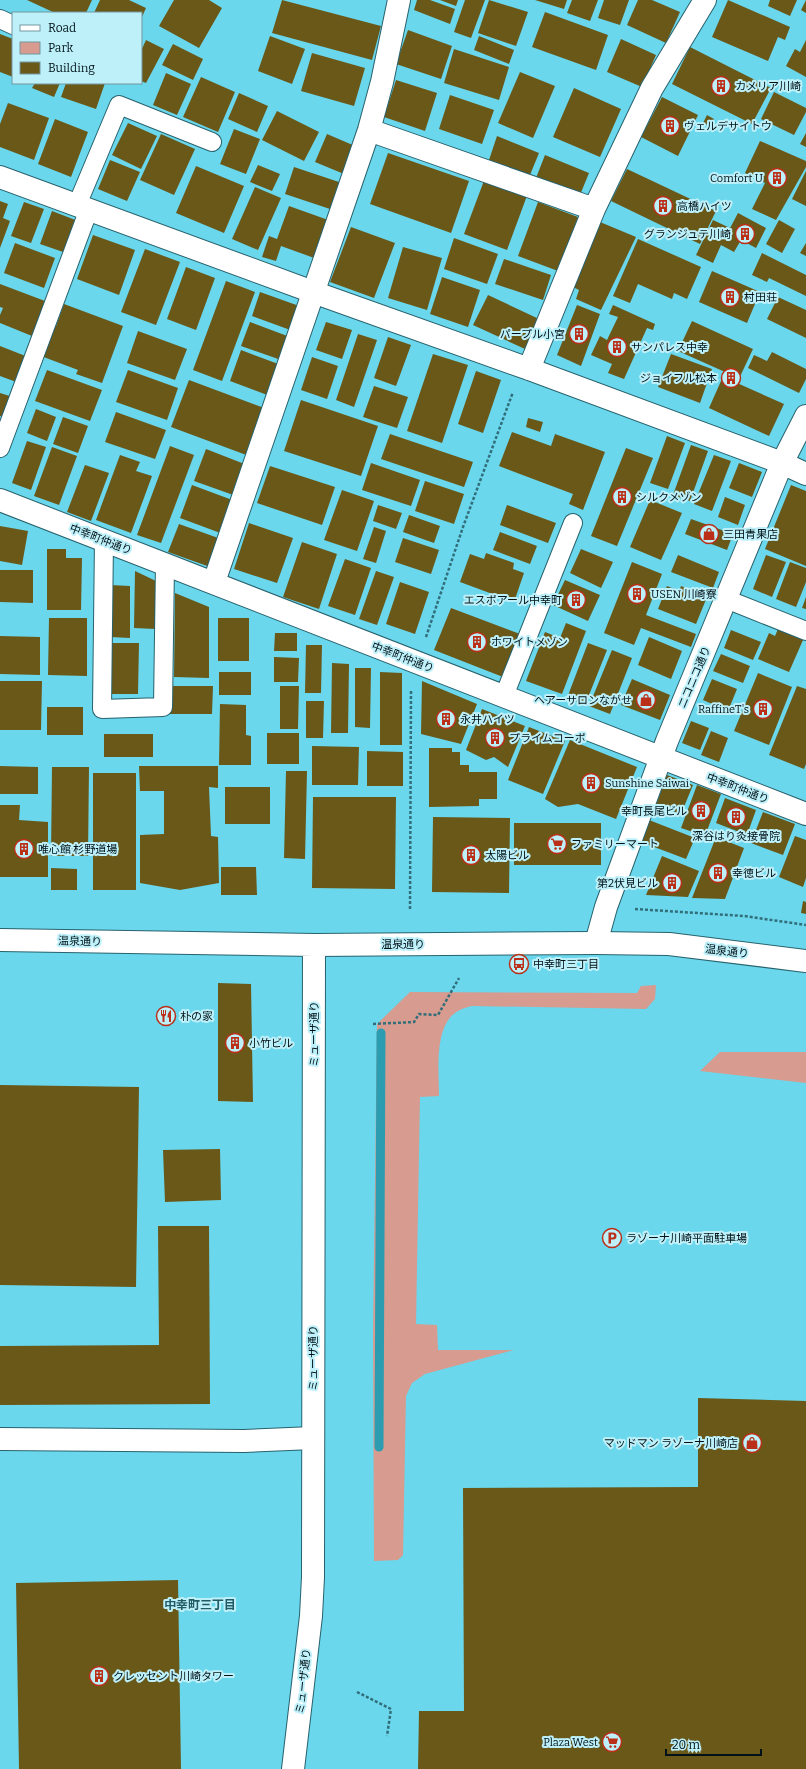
<svg xmlns="http://www.w3.org/2000/svg" width="806" height="1769" font-family="Bitter,'Noto Sans JP',serif">
	<style>
		.green { fill: #d79b8f }
		.lines { fill: none; stroke-linecap: round; stroke-linejoin: round }
		.stream { stroke: #2c9db0; stroke-width: 9 }
		.building { fill: #6a5819 }
		.lane-casing { stroke: #28626d; stroke-width: 20 }
		.street-casing { stroke: #28626d; stroke-width: 24 }
		.secondary-casing { stroke: #28626d; stroke-width: 24 }
		.path { stroke: #316e7a; stroke-width: 2.5; stroke-dasharray: 3 2; stroke-linecap: butt }
		.lane { stroke: #fff; stroke-width: 18 }
		.street { stroke: #fff; stroke-width: 22 }
		.secondary { stroke: #fff; stroke-width: 22 }
		.labels { text-anchor: middle; stroke-width: 4; stroke-linejoin: round; paint-order: stroke }
		.poi-label { font-size: 11px; fill: #001217; stroke: #bef0fa; text-anchor: start }
		.street-label { font-size: 11px; fill: #001217; stroke: #bef0fa }
		.neighbourhood-label { font-size: 12px; font-weight: bold; fill: #205b66; stroke: #bef0fa }
	</style>
	<rect width="100%" height="100%" fill="#6ad7ec"/>
	<path class="green" d="M656 985 655 999 646 1009 472 1006C468 1007 463 1008 460 1010 433 1022 439 1072 439 1096L420 1097 416 1324 437 1325 438 1350H514L425 1374 412 1383 406 1396 403 1555 398 1560 374 1561 373 1334 377 1024 410 992 637 993 641 986Z
		M720 1052H806V1083L700 1071Z"/>
	<g class="lines">
		<path class="stream" d="M379 1447 381 1033"/>
	</g>
	<path class="building" d="M27 0H92L86 13H55Z
		M100 0H129L146 8 141 19V13H94Z
		M174 0H209L222 8 199 48 159 26Z
		M282 0 381 26 372 60 272 33Z
		M417 0H430L455 9 450 24 414 10Z
		M440 0H458L456 6Z
		M465 0H485L471 38 454 32Z
		M489 0 528 12 516 46 478 33Z
		M535 0H567L564 9Z
		M572 0H598L590 21 567 13Z
		M604 0H629L620 25 598 18Z
		M638 0H652L680 12 666 43 627 25Z
		M728 0 790 27 785 40 778 37 768 61 712 37Z
		M770 0H797L790 16 768 6Z
		M806 0V13L801 10Z
		M545 12 608 35 596 70 532 47Z
		M408 30 452 46 441 79 396 64Z
		M0 34 13 39V77L0 72Z
		M270 36 305 49 292 84 258 71Z
		M479 36 514 50 509 64 474 50Z
		M621 39 656 55 642 87 607 72Z
		M146 40 164 49 146 83 141 81V51Z
		M806 40V77L786 66 795 49 800 52Z
		M173 44 203 59 193 80 162 65Z
		M690 47 771 88 752 124 672 84Z
		M454 49 509 67 499 100 444 83Z
		M312 53 365 68 354 106 301 91Z
		M520 72 555 86 533 138 498 123Z
		M166 73 191 84 177 115 153 105Z
		M201 77 235 92 218 132 183 117Z
		M396 80 437 93 425 131 384 117Z
		M35 83H60L54 97 32 88Z
		M66 83H105L96 109 61 97Z
		M574 88 621 109 600 157 553 137Z
		M774 92 806 108V112L794 135 761 119Z
		M239 93 268 106 257 132 228 119Z
		M450 95 494 110 482 144 439 129Z
		M662 97 698 115 678 156 641 137Z
		M8 103 49 118 34 160 0 147V124Z
		M277 111 319 132 304 161 262 140Z
		M707 115 714 119 710 126 703 123Z
		M55 119 88 132 71 177 38 164Z
		M128 123 157 136 141 169 112 155Z
		M234 129 260 139 246 174 220 164Z
		M806 133V147L800 144Z
		M161 134 195 149 174 195 140 180Z
		M327 134 355 146 344 174 315 162Z
		M497 136 539 153 530 175 489 160Z
		M760 141 806 161V167L776 220 752 209 765 183 745 173Z
		M388 153 469 181 451 233 370 204Z
		M545 155 589 173 580 195 536 178Z
		M110 160 140 172 127 201 98 189Z
		M258 165 280 174 272 191 250 182Z
		M196 166 244 186 224 233 176 213Z
		M294 167 339 182 330 209 285 194Z
		M627 169 716 211 700 244 611 201Z
		M806 171V206L792 199Z
		M485 178 528 193 507 250 464 234Z
		M255 187 281 198 258 250 232 239Z
		M0 201 8 204 3 218 10 221 0 248Z
		M24 202 44 209 31 243 11 236Z
		M538 202 578 217 558 271 518 256Z
		M289 206 331 221 317 259 281 246 276 261 262 257 269 236 277 239Z
		M52 211 78 221 66 253 40 244Z
		M738 213 766 228 756 248 741 240 734 252 721 245 713 263 696 255 713 220 730 228 728 232Z
		M779 220 795 229 782 253 766 244Z
		M600 222 636 237 601 310 576 299 579 290 573 287Z
		M351 227 395 243 374 298 330 282Z
		M93 235 135 250 119 295 77 279Z
		M454 238 498 254 487 284 444 269Z
		M638 239 701 267 687 299 674 293 672 299 638 284 630 303 613 296Z
		M15 243 55 258 44 288 4 273Z
		M806 243V256L800 253Z
		M403 247 442 258 427 310 388 298Z
		M145 249 180 262 156 325 121 312Z
		M762 253 806 275V296L769 278 767 282 752 275Z
		M504 259 551 275 543 300 495 284Z
		M186 267 215 278 196 330 167 319Z
		M712 271 760 292 747 323 699 302Z
		M442 277 480 290 468 327 430 314Z
		M226 281 255 292 222 381 193 370Z
		M0 284 45 301 32 336 0 323V315L3 308 0 307Z
		M260 292 302 307 293 331 252 316Z
		M488 295 539 319 525 349 473 325Z
		M778 297 806 310V338L767 319Z
		M64 304 123 326 102 383 76 374 78 370 41 356 52 324 56 326Z
		M577 305 600 314 581 366 557 355Z
		M613 305 655 324 653 330 647 328 624 379 608 373 612 364 591 355 600 336 607 340 618 317 609 314Z
		M692 321 753 349 737 383 784 404 769 436 709 408 725 372 678 351Z
		M250 322 290 337 281 360 241 346Z
		M326 322 352 330 342 359 316 350Z
		M138 331 187 349 175 380 127 363Z
		M358 334 377 340 354 407 336 400Z
		M388 337 411 345 396 386 374 378Z
		M0 346 28 357 19 383 0 376Z
		M241 350 281 365 270 396 230 381Z
		M772 352 806 369V379L799 393 748 368 754 355 767 361Z
		M433 354 468 365 442 443 407 431Z
		M671 354 712 369 700 403 658 387Z
		M312 357 338 366 327 399 301 390Z
		M47 370 102 390 90 421 35 401Z
		M128 370 178 388 167 420 116 402Z
		M476 371 501 380 483 433 458 424Z
		M189 380 267 409 249 456 171 427Z
		M374 386 408 397 397 428 363 417Z
		M0 393 13 397 6 418 0 416Z
		M301 400 378 426 361 476 284 451Z
		M36 409 56 417 47 441 27 433Z
		M116 412 166 430 155 459 105 442Z
		M63 417 88 426 78 453 53 444Z
		M528 418 543 422 540 432 526 427Z
		M512 432 551 446 555 434 605 452 583 510 569 504 573 494 499 466Z
		M390 434 473 462 464 487 381 459Z
		M667 436 685 443 668 489 650 483Z
		M27 441 46 447 31 490 12 483Z
		M691 445 708 451 690 501 673 495Z
		M170 446 194 455 161 543 137 535Z
		M52 447 77 456 59 505 34 496Z
		M626 448 653 458 617 546 591 536Z
		M206 449 247 465 236 496 194 481Z
		M120 455 140 462 136 471 152 476 131 533 96 520Z
		M714 455 731 461 712 511 694 504Z
		M371 463 420 480 411 506 362 490Z
		M739 463 762 472 752 497 729 488Z
		M85 465 109 473 91 521 67 512Z
		M270 466 335 487 322 525 257 503Z
		M425 481 464 494 454 524 415 511Z
		M192 485 235 501 223 534 180 518Z
		M791 485 806 491V566L765 549Z
		M342 490 374 501 357 551 324 540Z
		M725 497 745 505 738 525 718 517Z
		M650 500 682 513 661 560 630 547Z
		M378 505 402 513 396 529 373 521Z
		M507 505 556 523 548 543 500 525Z
		M409 515 440 526 434 543 403 532Z
		M691 519 733 534 727 550 685 534Z
		M249 523 293 538 277 583 234 569Z
		M179 524 221 539 210 567 168 552Z
		M0 526 28 531 22 565 0 561Z
		M374 527 386 531 376 563 363 559Z
		M500 532 537 546 530 564 493 550Z
		M403 538 439 550 431 574 395 562Z
		M302 542 337 554 319 609 283 597Z
		M47 549H66V558H82L81 610H47Z
		M581 549 613 562 601 588 570 573Z
		M486 553 514 563 513 569 524 573 514 602 460 582 470 554 484 559Z
		M678 555 719 572 713 588 671 572Z
		M766 555 786 562 772 597 753 589Z
		M345 559 371 568 355 615 328 606Z
		M632 562 662 574 646 615 696 634 691 647 641 628 634 645 604 633Z
		M790 562 806 568V582L796 607 776 599Z
		M0 570H33V603L0 602Z
		M135 571 156 581V629L134 628Z
		M376 571 394 577 377 625 359 619Z
		M565 580 600 595 588 621 553 605Z
		M400 582 429 592 415 634 386 624Z
		M110 585 130 586V638L110 637Z
		M667 586 679 591 681 586 707 597 696 624 658 609Z
		M175 593 209 607V678L174 677Z
		M806 597V609L802 608Z
		M451 608 520 634 503 677 434 650Z
		M49 618H87V676L48 675Z
		M218 618H249V661H218Z
		M566 623 586 631 562 694 526 681 545 632 560 638Z
		M778 629 803 640 789 672 758 659 769 633 775 636Z
		M731 630 761 642 753 660 724 648Z
		M275 633H297V651H274Z
		M0 636 40 637V675L0 674Z
		M649 637 682 651 671 679 638 665Z
		M109 643H139L138 694H108Z
		M588 643 607 650 585 705 567 698Z
		M306 645H322L321 693H305Z
		M612 650 632 658 610 714 589 706Z
		M721 654 750 666 743 683 713 671Z
		M274 657 299 658 298 682H274Z
		M332 663 349 664 348 733H331Z
		M355 668H371L370 728 355 727Z
		M219 672H251V695H219Z
		M380 672 402 673V745H380Z
		M758 673 792 687 769 745 734 731Z
		M632 679 670 695 660 720 621 705Z
		M712 679 737 689 728 711 703 700Z
		M0 681H42L41 730H0Z
		M422 681 477 704 461 744 421 734Z
		M169 686H213L212 714H168Z
		M280 686H299L298 729H280Z
		M797 686 806 689V764L804 769 769 755Z
		M306 701H324L323 738H306Z
		M220 704 246 705V735L251 736V765H219Z
		M47 707H83V735H47Z
		M482 709 525 726 508 767 494 757 486 760 466 750Z
		M691 721 709 728 700 750 682 743Z
		M529 727 565 741 543 794 508 780Z
		M711 731 728 738 719 762 701 755Z
		M267 733H299V764H267Z
		M104 734H153V757H104Z
		M570 740 637 767 616 819 578 804 558 807 545 799Z
		M312 746 359 747 358 785H312Z
		M429 748H452V752H460V765H469V772H497V799H479V806L429 807Z
		M367 751 403 752V786H367Z
		M0 766 38 767V794H0Z
		M139 766H218V788L209 787 211 836 218 837 219 883 180 890 140 883V835L164 834V791H140Z
		M52 767H89L88 856H51Z
		M286 771H307L305 859 284 858Z
		M93 773H136V890H93Z
		M667 775 693 785 681 814 656 805Z
		M697 785 721 794 705 836 681 828Z
		M225 787H270V824H225Z
		M313 797H396L395 889 312 888Z
		M725 798 756 810 747 835 716 823Z
		M0 805H20L19 820 48 822V877H0Z
		M763 812 795 824 783 855 751 843Z
		M433 817 510 818 509 893 432 892Z
		M649 820 695 838 686 859 641 842Z
		M514 823H601V865H514Z
		M795 836 806 840V878L803 887 779 877Z
		M716 837 744 848 725 899 692 898Z
		M662 856 699 871 688 897 646 895Z
		M221 867H256L257 895H221Z
		M51 868 77 869V890H51Z
		M803 901 806 902V914L801 913Z
		M218 983 251 984 253 1102 218 1101Z
		M0 1085 139 1087 136 1287 0 1285Z
		M220 1149 221 1200 165 1202 163 1150Z
		M158 1226H209L210 1404 0 1405V1346L159 1345Z
		M698 1398 806 1401V1769H418L419 1711H464L463 1488 698 1487Z
		M178 1580 181 1769H19L16 1583Z"/>
	<g class="lines">
		<defs>
			<path id="lane" d="M0 19 13 25
				M77 205 119 105 212 142
				M0 448 89 209
				M104 540 102 709 163 707 165 563
				M726 599 806 631
				M504 696 573 523"/>
			<path id="street" d="M369 130 594 209
				M0 177 313 292 529 369 782 463 806 474
				M529 369 594 209 652 88 705 0
				M0 500 806 814
				M214 582 369 130 382 82 399 0
				M596 943 606 907 667 741 782 463 806 416
				M0 1439 244 1441 313 1438"/>
			<path id="secondary" d="M0 940 314 945 596 943 669 944 806 961
				M293 1769 311 1616 313 1577 314 945"/>
		</defs>
		<use href="#lane" class="lane-casing"/>
		<use href="#street" class="street-casing"/>
		<use href="#secondary" class="secondary-casing"/>
		<path class="path" d="M426 637 463 527 513 392
			M410 909 411 689
			M635 909 744 916 806 925
			M373 1024 414 1022 419 1014 438 1015 459 978
			M357 1692 391 1709 387 1736"/>
		<use href="#lane" class="lane"/>
		<use href="#street" class="street"/>
		<use href="#secondary" class="secondary"/>
	</g>
	<defs>
		<symbol id="building-ring" viewBox="-11 -11 22 22"><circle r="9.5" fill="#bef0fa" stroke="#bb2f18" stroke-width="1.5"/><path d="M-4-6H4V6H1V3H-1V6H-4ZM-2.5-4.3h1.7v1.8h-1.7ZM.8-4.3h1.7v1.8H.8ZM-2.5-1h1.7V.8h-1.7ZM.8-1h1.7V.8H.8Z" fill="#bb2f18"/></symbol>
		<symbol id="shop-ring" viewBox="-11 -11 22 22"><circle r="9.5" fill="#bef0fa" stroke="#bb2f18" stroke-width="1.5"/><path d="M-5-2.5h2.3a2.7 3.5 0 0 1 5.4 0H5L5.5 6h-11ZM-1.5-2.5h3a1.5 2.3 0 0 0-3 0Z" fill="#bb2f18"/></symbol>
		<symbol id="supermarket-ring" viewBox="-11 -11 22 22"><circle r="9.5" fill="#bef0fa" stroke="#bb2f18" stroke-width="1.5"/><path d="M-6-5.5h2.5l.6 2H6L4.5 2H-2.5L-4.4-4H-6ZM-1.5 3.2a1.3 1.3 0 1 0 .1 0ZM3 3.2a1.3 1.3 0 1 0 .1 0Z" fill="#bb2f18"/></symbol>
		<symbol id="bus-ring" viewBox="-11 -11 22 22"><circle r="9.5" fill="#bef0fa" stroke="#bb2f18" stroke-width="1.5"/><path d="M-5-6H5V4H4V6H2V4H-2V6H-4V4H-5ZM-3.5-4V0h7V-4ZM-3.5 1.2v1.5H-2V1.2ZM2 1.2v1.5H3.5V1.2Z" fill="#bb2f18"/></symbol>
		<symbol id="restaurant-ring" viewBox="-11 -11 22 22"><circle r="9.5" fill="#bef0fa" stroke="#bb2f18" stroke-width="1.5"/><path d="M-5-6h1v4h1v-4h1v4h1v-4h1v5L-1.5 .5V6h-2V.5L-5-1ZM5-6V6H3V1.5H1.5Q1.5-4 5-6Z" fill="#bb2f18"/></symbol>
		<symbol id="parking-ring" viewBox="-11 -11 22 22"><circle r="9.5" fill="#bef0fa" stroke="#bb2f18" stroke-width="1.5"/><path d="M-3.5-5.5H1a3.5 3.5 0 0 1 0 7H-1V5.5H-3.5ZM-1-3.4V-.6H.8a1.4 1.4 0 0 0 0-2.8Z" fill="#bb2f18"/></symbol>
	</defs>
	<g fill-rule="evenodd">
		<use href="#building-ring" x="710" y="75" width="22" height="22"/>
		<use href="#building-ring" x="659" y="115" width="22" height="22"/>
		<use href="#building-ring" x="766" y="167" width="22" height="22"/>
		<use href="#building-ring" x="652" y="195" width="22" height="22"/>
		<use href="#building-ring" x="734" y="223" width="22" height="22"/>
		<use href="#building-ring" x="719" y="286" width="22" height="22"/>
		<use href="#building-ring" x="568" y="323" width="22" height="22"/>
		<use href="#building-ring" x="606" y="336" width="22" height="22"/>
		<use href="#building-ring" x="720" y="367" width="22" height="22"/>
		<use href="#building-ring" x="611" y="486" width="22" height="22"/>
		<use href="#shop-ring" x="698" y="523" width="22" height="22"/>
		<use href="#building-ring" x="626" y="583" width="22" height="22"/>
		<use href="#building-ring" x="565" y="589" width="22" height="22"/>
		<use href="#building-ring" x="466" y="631" width="22" height="22"/>
		<use href="#shop-ring" x="635" y="689" width="22" height="22"/>
		<use href="#building-ring" x="752" y="698" width="22" height="22"/>
		<use href="#building-ring" x="435" y="708" width="22" height="22"/>
		<use href="#building-ring" x="484" y="727" width="22" height="22"/>
		<use href="#building-ring" x="580" y="772" width="22" height="22"/>
		<use href="#building-ring" x="690" y="800" width="22" height="22"/>
		<use href="#building-ring" x="725" y="806" width="22" height="22"/>
		<use href="#supermarket-ring" x="546" y="833" width="22" height="22"/>
		<use href="#building-ring" x="13" y="838" width="22" height="22"/>
		<use href="#building-ring" x="460" y="844" width="22" height="22"/>
		<use href="#building-ring" x="707" y="862" width="22" height="22"/>
		<use href="#building-ring" x="661" y="872" width="22" height="22"/>
		<use href="#bus-ring" x="508" y="953" width="22" height="22"/>
		<use href="#restaurant-ring" x="155" y="1005" width="22" height="22"/>
		<use href="#building-ring" x="224" y="1032" width="22" height="22"/>
		<use href="#parking-ring" x="601" y="1227" width="22" height="22"/>
		<use href="#shop-ring" x="741" y="1432" width="22" height="22"/>
		<use href="#building-ring" x="88" y="1665" width="22" height="22"/>
		<use href="#supermarket-ring" x="601" y="1731" width="22" height="22"/>
	</g>
	<g class="labels">
		<g class="poi-label">
			<text x="735" y="90">カメリア川崎</text>
			<text x="684" y="130">ヴェルデサイトウ</text>
			<text x="763" y="182" text-anchor="end">Comfort U</text>
			<text x="677" y="210">高橋ハイツ</text>
			<text x="731" y="238" text-anchor="end">グランジュテ川崎</text>
			<text x="744" y="301">村田荘</text>
			<text x="565" y="338" text-anchor="end">パープル小宮</text>
			<text x="631" y="351">サンパレス中幸</text>
			<text x="717" y="382" text-anchor="end">ジョイフル松本</text>
			<text x="636" y="501">シルクメゾン</text>
			<text x="723" y="538">三田青果店</text>
			<text x="651" y="598">USEN 川崎寮</text>
			<text x="562" y="604" text-anchor="end">エスポアール中幸町</text>
			<text x="491" y="646">ホワイトメゾン</text>
			<text x="632" y="704" text-anchor="end">ヘアーサロンながせ</text>
			<text x="749" y="713" text-anchor="end">RaffineT's</text>
			<text x="460" y="723">永井ハイツ</text>
			<text x="509" y="742">プライムコーポ</text>
			<text x="605" y="787">Sunshine Saiwai</text>
			<text x="687" y="815" text-anchor="end">幸町長尾ビル</text>
			<text x="736" y="840" text-anchor="middle">深谷はり灸接骨院</text>
			<text x="571" y="848">ファミリーマート</text>
			<text x="38" y="853">唯心館 杉野道場</text>
			<text x="485" y="859">太陽ビル</text>
			<text x="732" y="877">幸徳ビル</text>
			<text x="658" y="887" text-anchor="end">第2伏見ビル</text>
			<text x="533" y="968">中幸町三丁目</text>
			<text x="180" y="1020">朴の家</text>
			<text x="249" y="1047">小竹ビル</text>
			<text x="626" y="1242">ラゾーナ川崎平面駐車場</text>
			<text x="738" y="1447" text-anchor="end">マッドマン ラゾーナ川崎店</text>
			<text x="113" y="1680">クレッセント川崎タワー</text>
			<text x="598" y="1746" text-anchor="end">Plaza West</text>
		</g>
		<g class="street-label">
			<text transform="translate(101 539) rotate(21)" y="4">中幸町仲通り</text>
			<text transform="translate(403 657) rotate(21)" y="4">中幸町仲通り</text>
			<text transform="translate(694 677) rotate(-67)" y="4">ニコニコ通り</text>
			<text transform="translate(738 788) rotate(21)" y="4">中幸町仲通り</text>
			<text transform="translate(80 941) rotate(1)" y="4">温泉通り</text>
			<text x="403" y="948">温泉通り</text>
			<text transform="translate(727 951) rotate(7)" y="4">温泉通り</text>
			<text transform="translate(314 1034) rotate(-90)" y="4">ミューザ通り</text>
			<text transform="translate(313 1358) rotate(-90)" y="4">ミューザ通り</text>
			<text transform="translate(303 1681) rotate(-84)" y="4">ミューザ通り</text>
		</g>
		<g class="neighbourhood-label">
			<text x="200" y="1609">中幸町三丁目</text>
		</g>
	</g>
	<rect x="12" y="12" width="130" height="72" fill="#bef0fa" stroke="#72979f"/>
	<rect x="20" y="25" width="20" height="6" fill="#ffffff" stroke="#72979f"/>
	<text x="48" y="32" font-size="12" fill="#001217">Road</text>
	<rect x="20" y="42" width="20" height="12" fill="#d79b8f" stroke="#72979f"/>
	<text x="48" y="52" font-size="12" fill="#001217">Park</text>
	<rect x="20" y="62" width="20" height="12" fill="#6a5819" stroke="#72979f"/>
	<text x="48" y="72" font-size="12" fill="#001217">Building</text>
	<path d="M666 1749v6h95v-6" fill="none" stroke="#001217" stroke-width="2"/>
	<text x="672" y="1749" font-size="12" fill="#001217" stroke="#bef0fa" stroke-width="3" paint-order="stroke">20 m</text>
</svg>
